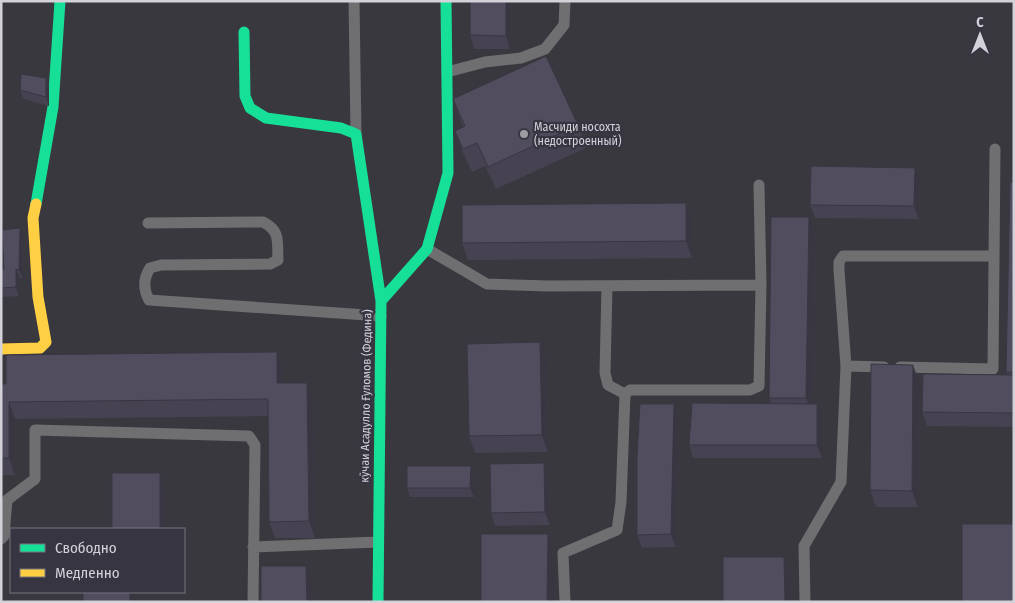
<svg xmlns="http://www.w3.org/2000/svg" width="1015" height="603" font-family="'Fira Sans Condensed',sans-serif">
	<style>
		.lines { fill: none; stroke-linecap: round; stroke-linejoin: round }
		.lane { stroke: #6f6f72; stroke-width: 11 }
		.fast { stroke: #16e098; stroke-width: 11 }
		.slow { stroke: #ffcf43; stroke-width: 11 }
		.wall { fill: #464252 }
		.shaded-wall { fill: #393642 }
		.building { fill: #514d5f; stroke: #393642 }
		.poi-dot { fill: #9d9ca3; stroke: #373541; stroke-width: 2 }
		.labels { text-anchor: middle; stroke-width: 4.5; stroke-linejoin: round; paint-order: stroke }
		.poi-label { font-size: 12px; fill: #d3d2d9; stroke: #373541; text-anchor: start }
		.street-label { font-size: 12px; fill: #d3d2d9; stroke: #373541 }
	</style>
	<rect width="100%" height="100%" fill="#39383e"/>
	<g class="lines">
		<path class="lane" d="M354 1 356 133
			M447 72 485 62 521 58 545 49 564 25 565 1
			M148 223 263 222C281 231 277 242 278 260L270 264 161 265 150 268C143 279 143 289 149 300L381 316
			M427 249 487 284 547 286 761 285
			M607 286 605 373 608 385 625 394
			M846 366 839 270V262L843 256H994
			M900 367 993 369 995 149
			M1 539 4 536 7 500 35 479V430L249 436 255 445 253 602
			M253 547 378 542
			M565 602 563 553 617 530 621 502 625 394 630 390H750L759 386 761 285 759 185
			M805 602 804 546 841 482 846 366 884 367"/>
		<path class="fast" d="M244 32 245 96 250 108 266 118 341 128 356 134 381 301
			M36 204 53 107 60 1
			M378 602 381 301 427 249 448 173 446 1"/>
		<path class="slow" d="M1 349 40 348 46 342 38 297 33 218 36 204"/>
	</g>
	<path class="wall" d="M510 1V49H474L470 35Z
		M46 78 49 87V106L23 99 20 90Z
		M453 99 578 125 586 148 496 189 485 166 472 172 463 153 455 131 463 127Z
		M920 181 919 219 815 218 810 205Z
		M1014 182V427L927 426 922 412 1007 375 1006 372Z
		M809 217 815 234 813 403 817 404 822 417V458H693L689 445 771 403 769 398Z
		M692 220V258L468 260 462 243Z
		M24 237 23 279 20 278 19 296 1 297V269H4Z
		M540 342 547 359 548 452 475 453 469 436Z
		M277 352 283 369V383L313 400 315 538H275L269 522 268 416 15 419V475H1V384Z
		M919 382 918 507H876L870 490Z
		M674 404 679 418 676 547 642 548 637 535Z
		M471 466 474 475V497H410L407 488Z
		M549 476 550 525 495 526 491 513Z"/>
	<path class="shaded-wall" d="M506 1H510V49L506 36Z
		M46 78 49 87V106L46 97Z
		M915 168 920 181 919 219 914 206Z
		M686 203 692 220V258L686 241Z
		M809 217 815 234 813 415 806 398Z
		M20 228 24 237 23 279 19 270Z
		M16 269 20 278 19 296 16 287Z
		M540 342 547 359 548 452 542 435Z
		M277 352 283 369V400L277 383Z
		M913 365 919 382 918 507 912 491Z
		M307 383 313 400 315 538 309 521Z
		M9 402 15 419V475L9 458Z
		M674 404 679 418 676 547 671 534Z
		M817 404 822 417V458L817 445Z
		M544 463 549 476 550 525 545 512Z
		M471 466 474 475V497L470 488Z
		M160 473 166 490V529H160Z
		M548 534 554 551V602H547Z
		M784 557 791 573V602H785Z
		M306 566 312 583 313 602H307Z
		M130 592H136V602H130Z"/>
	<path class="building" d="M470 1H506V36L470 35Z
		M546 56 578 125 488 167 477 143 463 149 455 131 465 126 453 99Z
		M21 74 46 78V97L20 90Z
		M811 166 915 168 914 206 810 205Z
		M1010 182H1014V372H1006Z
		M686 203V241L462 243V205Z
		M771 217H809L806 398H769Z
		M20 228 19 270 16 269V287L1 288V269H4L2 230Z
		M540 342 542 435 469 436 467 344Z
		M277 352V383H307L309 521 269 522 268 399 9 402V458H1V384H6V355Z
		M871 364 913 365 912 491 870 490Z
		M923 374 1014 375V413L922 412Z
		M692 403 817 404V445H689Z
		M640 404H674L671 534 637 535V456Z
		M544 463 545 512 491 513 490 464Z
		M407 466H471L470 488H407Z
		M112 473H160V529H112Z
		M962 524H1014V602H962Z
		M481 534H548L547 602H481Z
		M723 557H784L785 602H723Z
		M261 566H306L307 602H261Z
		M83 592H130V602H83Z"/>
	<circle class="poi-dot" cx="524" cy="134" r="5"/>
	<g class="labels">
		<g class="poi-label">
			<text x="534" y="131">Масчиди носохта<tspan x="534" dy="14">(недостроенный)</tspan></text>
		</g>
		<g class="street-label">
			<text transform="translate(366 396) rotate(-89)" y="4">кӯчаи Асадулло Ғуломов (Федина)</text>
		</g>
	</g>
	<rect width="1015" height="603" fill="none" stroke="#d3d2d9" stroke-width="5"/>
	<rect x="10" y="528" width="175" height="65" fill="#373541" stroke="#75747e"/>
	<rect x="20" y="544" width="25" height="8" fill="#16e098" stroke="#75747e"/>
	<text x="55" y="553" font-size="15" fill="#d3d2d9">Свободно</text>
	<rect x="20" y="569" width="25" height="8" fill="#ffcf43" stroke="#75747e"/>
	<text x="55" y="578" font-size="15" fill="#d3d2d9">Медленно</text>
	<g transform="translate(980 35)" stroke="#373541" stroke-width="4" paint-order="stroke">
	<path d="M0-4L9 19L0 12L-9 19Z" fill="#d3d2d9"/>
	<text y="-8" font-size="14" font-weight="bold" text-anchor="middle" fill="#d3d2d9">С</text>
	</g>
</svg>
